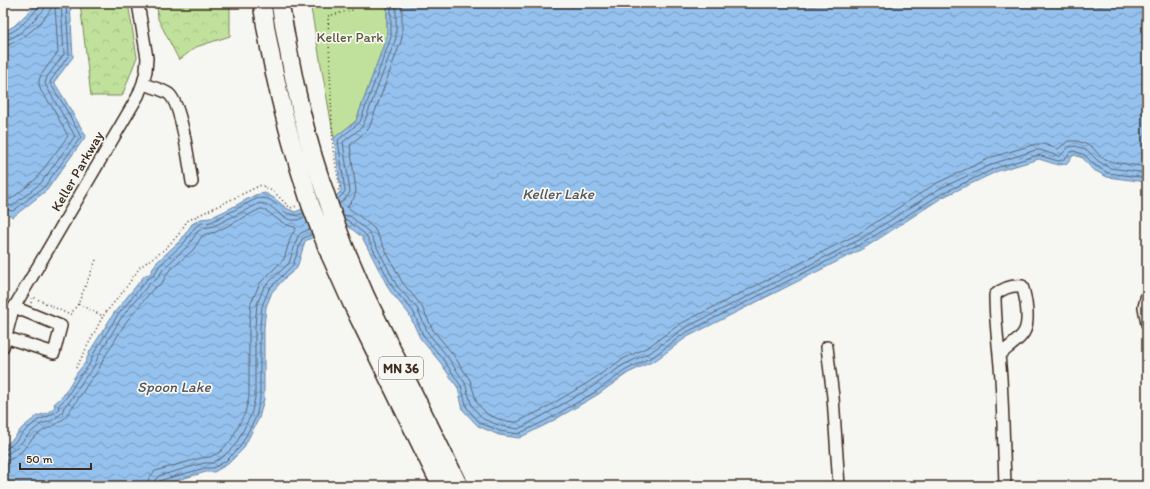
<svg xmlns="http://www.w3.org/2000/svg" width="1150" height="489" font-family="Itim,sans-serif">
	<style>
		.green { fill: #c0e19b; stroke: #7e865c }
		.forest { fill: url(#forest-crowns); stroke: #7e865c }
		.water { fill: url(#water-waves); stroke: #70859b }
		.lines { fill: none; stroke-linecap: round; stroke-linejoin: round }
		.shore { stroke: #5f6671; stroke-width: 1 }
		.minor-casing { stroke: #3b2a1e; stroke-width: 14 }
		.highway-casing { stroke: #3b2a1e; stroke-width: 20 }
		.path { stroke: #3b2a1e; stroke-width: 1.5; stroke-dasharray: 1 3; stroke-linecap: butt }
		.minor { stroke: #f6f6f2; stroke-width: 11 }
		.highway { stroke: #f6f6f2; stroke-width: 17 }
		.highway-bridge-casing { stroke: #3b2a1e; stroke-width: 20; stroke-linecap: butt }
		.highway-bridge { stroke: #f6f6f2; stroke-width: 17 }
		.labels { text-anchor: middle; stroke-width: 3.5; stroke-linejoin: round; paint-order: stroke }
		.shield { fill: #f6f6f2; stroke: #73675e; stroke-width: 1 }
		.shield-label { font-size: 13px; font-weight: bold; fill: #3b2a1e }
		.park-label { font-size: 14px; fill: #5c583d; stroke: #f6f6f2 }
		.street-label { font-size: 14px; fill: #3b2a1e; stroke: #f6f6f2 }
		.water-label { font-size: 15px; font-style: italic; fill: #56575c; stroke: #f6f6f2 }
	</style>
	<defs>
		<pattern id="forest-crowns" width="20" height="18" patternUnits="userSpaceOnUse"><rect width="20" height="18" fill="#c0e19b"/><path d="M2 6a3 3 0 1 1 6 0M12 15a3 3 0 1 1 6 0" fill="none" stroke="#a6c185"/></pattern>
		<pattern id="water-waves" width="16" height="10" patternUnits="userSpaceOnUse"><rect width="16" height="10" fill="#94c1ee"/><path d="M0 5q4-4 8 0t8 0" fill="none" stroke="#7a9dc0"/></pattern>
	</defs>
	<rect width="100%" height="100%" fill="#f6f6f2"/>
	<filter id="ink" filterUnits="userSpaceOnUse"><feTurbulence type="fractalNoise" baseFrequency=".025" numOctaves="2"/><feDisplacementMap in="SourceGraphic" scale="8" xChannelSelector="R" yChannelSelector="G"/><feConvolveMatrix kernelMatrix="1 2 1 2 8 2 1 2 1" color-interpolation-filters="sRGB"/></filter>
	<g filter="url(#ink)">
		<path class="green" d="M310 3H387V36L356 121 334 138Z"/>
		<path class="forest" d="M80 3H128L137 57 122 96H91Z
			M157 3H230V36L196 47 179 60 158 19Z"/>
		<path class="water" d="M38 3H70L73 57 54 82 65 100 86 136 47 190 13 217 3 212V32L14 26Z
			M387 3H1147V182L1107 177 1092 169 1083 158 1074 155 1066 164 1058 165 1039 159 998 171 943 197 866 247 687 337 656 360 628 373 597 395 549 423 519 438 499 435 478 426 463 410 458 388 440 362 420 338 409 314 390 291 362 237 344 223 305 241 297 268 285 278 272 292 266 307 264 327V399L259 418 243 449 228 464 214 472H206L160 485 152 486H3V447L13 439 22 428 37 416 47 413 55 407 54 404 63 396 77 373 85 363 90 351 114 313 145 275 150 274 156 263 181 240 192 224 201 219 210 218 227 210 255 195 265 193 274 198 286 208 295 212 336 196 341 191 334 138 356 121 387 36Z"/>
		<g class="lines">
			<path class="shore" d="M402 3V36L401 41 369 128 365 132 350 145 356 191 354 198 347 207 354 212 374 228 402 282 421 305 433 330 452 353 470 380 477 403 487 414 503 421 517 422 542 410 589 382 621 360 648 347 680 324 858 234 935 184 992 157 1036 144H1043L1058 149 1068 141H1077L1091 146 1101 157 1112 162 1147 167
				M3 35C18 33 29 17 39 7L40 3
				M3 40C19 39 32 21 43 11L45 7V3
				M3 46C18 45 47 20 52 6H55L58 52 41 75 39 80V85L41 91 53 108 68 136 36 179 11 199 3 198
				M337 200 343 194 345 191 338 140 360 122 391 37V3
				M3 204 12 206 41 183 75 136 45 84 47 77 64 54 61 3
				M339 204 347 197 350 192 343 142 361 128 364 123 396 38V3
				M3 209 13 211 44 187 81 137 62 102 50 83 51 80 69 55 66 3
				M343 215 350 216 369 232 397 286 417 308 428 333 447 356 465 383 472 406 483 419 501 426 518 429 544 415 592 387 623 365 651 352 683 329 861 239 939 189 995 163 1036 150H1040L1058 156H1060L1069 147 1076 146 1088 151 1098 161 1110 168 1147 173
				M344 219 347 220 366 235 393 288 413 311 423 335 443 359 461 386 467 408 480 423 500 431 518 434 547 420 595 392 626 370 654 356 685 333 863 243 941 194 996 168 1038 155 1058 161 1063 160 1071 152 1074 151 1085 155 1094 165 1108 173 1147 178
				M3 450 6 449 15 442 25 431 38 420 49 416 58 410 59 405 66 398 80 376 89 365 94 353 117 316 147 279 153 276 160 265 184 243 195 227 202 223 211 222 256 199C276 194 278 214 294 215 297 216 301 214 303 213
				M3 455 9 453 18 446 29 434 41 424 51 421 62 413 64 407 70 401 84 379 93 368 99 355 121 318 150 283 157 279 164 268 188 246 198 231 204 228 214 226 258 204C273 200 280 222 296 220 299 220 302 218 305 217
				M3 461 9 460 13 458 22 451 33 438 44 430 55 425 66 417 70 410 75 404 89 382 98 371 104 358 126 322 153 289 162 283 168 272 193 250 202 236 206 234 216 232 260 209H263C274 215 281 225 295 227L296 229 291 236 284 259 260 283 251 303 249 326V397L245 413 231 440 220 452 210 457 201 458 155 471 149 478 147 486
				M153 486 155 480 159 476 204 463H212L223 457 236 444 251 415 255 398V326L257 304 264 287 289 263 298 236 301 233 310 229
				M159 486V482L162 480 205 468H213L226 461 240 447 256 417 260 398V327L262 306 269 289 293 265 302 239 312 234"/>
			<defs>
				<path id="minor" d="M143 84C151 87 162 89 169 94 182 105 189 164 192 182
					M1147 294 1144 307 1147 324
					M5 337 54 353 61 326 14 307
					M3 347 13 309 138 96 143 83 146 71 147 58 138 3
					M827 347 833 397 839 486
					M999 355C1007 348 1019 341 1024 332 1030 322 1026 297 1022 286 1012 285 1003 288 995 295 995 323 999 350 1001 378 1003 414 1004 450 1005 486"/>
				<path id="highway" d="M262 3C271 65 285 125 304 184
					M280 3C290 62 301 121 320 178
					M345 248 366 297 459 486
					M330 255 352 304 441 486"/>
			</defs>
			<use href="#minor" class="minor-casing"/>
			<use href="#highway" class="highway-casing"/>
			<path class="path" d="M338 190 340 189 333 149 328 16 352 10 355 3
				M96 260 78 304 103 316 125 289 140 267 164 250 179 234 187 221 261 185 274 192 290 208 297 206
				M31 303 33 297 70 315 78 304
				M76 368 103 316"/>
			<use href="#minor" class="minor"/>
			<use href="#highway" class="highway"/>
			<defs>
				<path id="highway-bridge" d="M320 178 333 216 345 248
					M304 184 311 206 330 255"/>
			</defs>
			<use href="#highway-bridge" class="highway-bridge-casing"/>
			<use href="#highway-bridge" class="highway-bridge"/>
		</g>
	</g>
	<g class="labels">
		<rect class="shield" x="379" y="357" width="44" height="22" rx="3"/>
		<g class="shield-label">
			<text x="401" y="373">MN 36</text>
		</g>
		<g class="park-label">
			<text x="350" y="42">Keller Park</text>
		</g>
		<g class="street-label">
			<text transform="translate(77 171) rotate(-60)" y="5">Keller Parkway</text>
		</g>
		<g class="water-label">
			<text x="558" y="199">Keller Lake</text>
			<text x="174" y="392">Spoon Lake</text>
		</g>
	</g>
	<rect width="1150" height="489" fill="none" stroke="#f6f6f2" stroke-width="16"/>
	<rect x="8" y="8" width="1134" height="473" fill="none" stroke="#3b2a1e" stroke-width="1.5" filter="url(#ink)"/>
	<path d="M20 463v6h71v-6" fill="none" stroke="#3b2a1e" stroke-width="2"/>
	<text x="26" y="463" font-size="12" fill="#3b2a1e" stroke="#f6f6f2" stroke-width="3" paint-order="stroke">50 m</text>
</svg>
